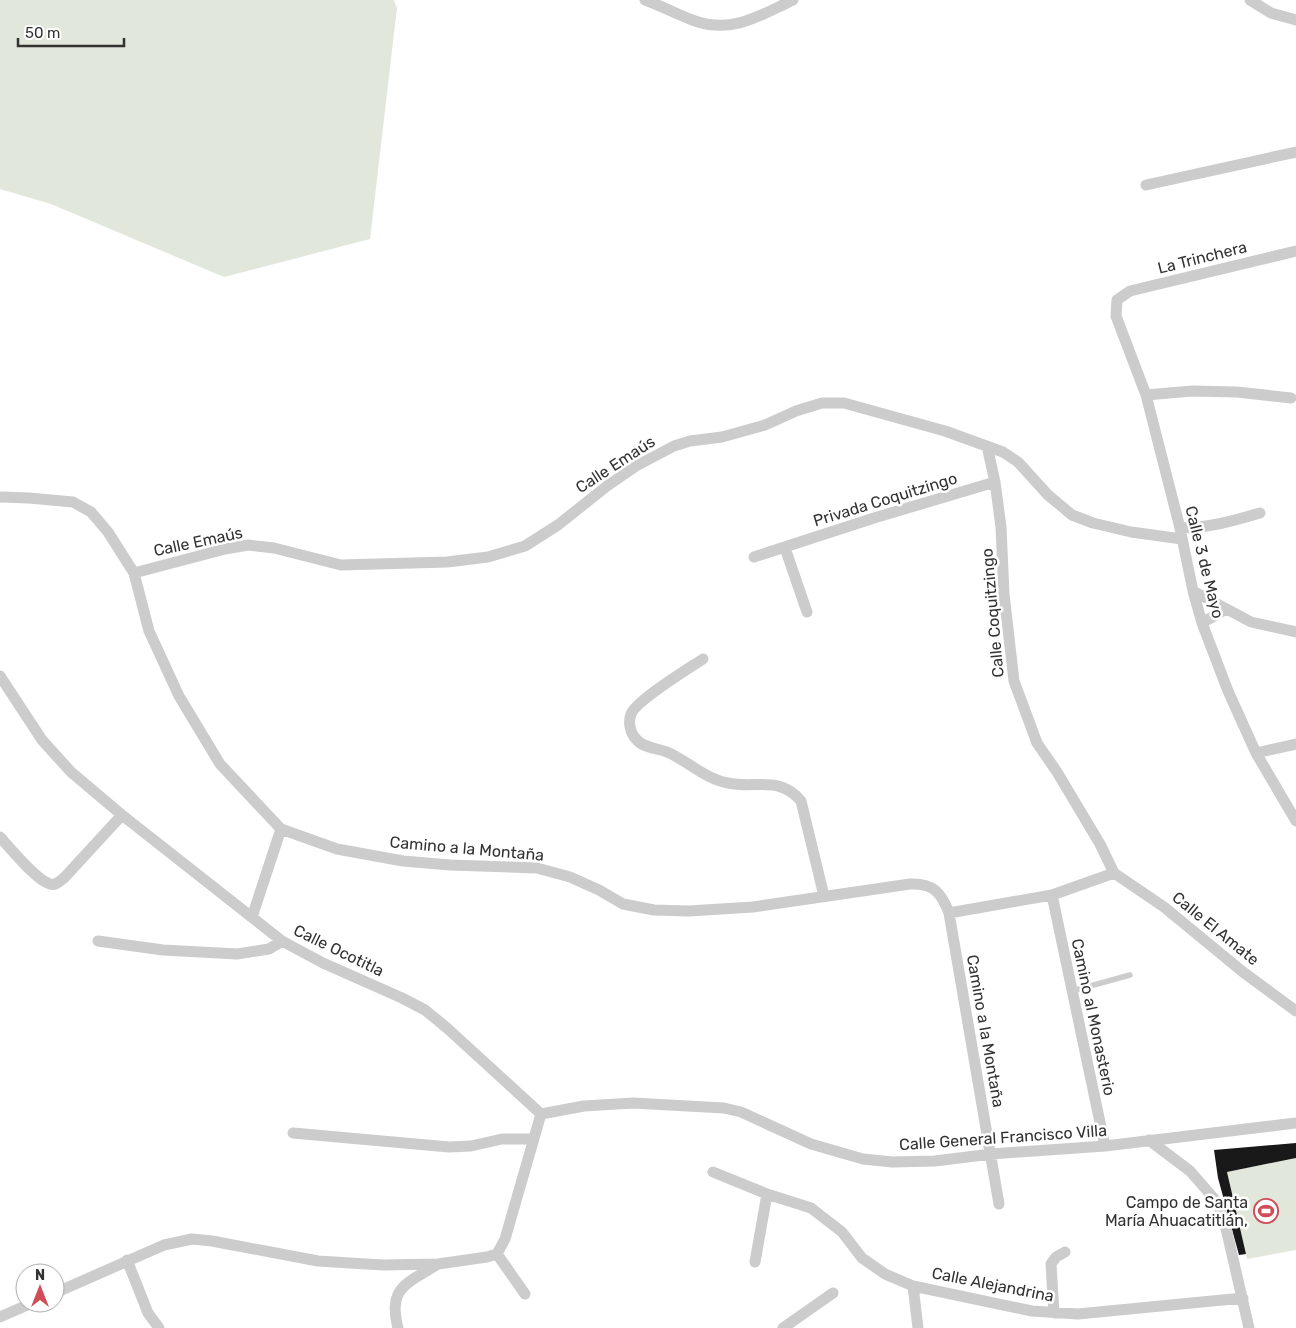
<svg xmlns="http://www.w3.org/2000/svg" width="1296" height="1328" font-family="Rubik,sans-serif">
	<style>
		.green { fill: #e2e7dc }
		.building { fill: #191919 }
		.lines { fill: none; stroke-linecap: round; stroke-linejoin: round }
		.lane { stroke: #ccc; stroke-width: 5.5 }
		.street { stroke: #ccc; stroke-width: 11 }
		.labels { text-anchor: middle; stroke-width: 5; stroke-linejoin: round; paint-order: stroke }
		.street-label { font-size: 16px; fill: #323232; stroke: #fff }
		.poi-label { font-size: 16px; fill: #323232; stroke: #fff; text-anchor: end }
	</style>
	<rect width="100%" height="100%" fill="#fff"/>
	<path class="green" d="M0 0H394L397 8 370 239 224 277 51 204 0 189Z
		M1296 1158V1250L1247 1259 1227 1172Z"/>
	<path class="building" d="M1296 1143V1158L1227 1172 1246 1254 1239 1255 1218 1178 1214 1150Z"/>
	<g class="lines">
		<path class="lane" d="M1072 991 1130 975"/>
		<path class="street" d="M645 0C662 6 678 15 695 21 732 34 761 15 793 0
			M1250 0 1271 13 1296 20
			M1146 185 1296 152
			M1296 251 1130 291 1117 300 1116 316 1146 395 1180 528 1193 591 1202 623 1228 691 1256 753 1296 821
			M1146 395 1192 391 1237 392 1291 398
			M987 446 995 482 1001 527 1004 594 1014 681 1037 743 1057 772 1100 844 1114 873 1164 907 1243 972 1296 1011
			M0 497 29 498 73 502 91 512 108 532 134 573 149 631 179 696 220 764 281 829 337 849 403 861 450 865 537 868 570 877 599 890 623 904 654 910 689 911 753 907 910 884C933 883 941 892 949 913L999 1204
			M1180 528C1208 528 1233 521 1260 513
			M785 548 807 612
			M754 557 874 518 995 482
			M134 573 225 549 248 545 274 548 341 565 447 562 488 557 525 546 558 525 607 486 636 466 674 446 690 441 722 437 765 425 796 411 822 403H844L945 431 1003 452 1018 462 1048 495 1072 515 1093 523 1131 532 1182 539
			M1193 591 1251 622 1296 632
			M1202 623 1226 609
			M703 659C688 669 637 700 631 714 628 722 630 733 636 739 643 748 657 748 667 752 688 761 705 779 728 783 756 789 779 775 801 801L824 896
			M0 676 42 740 71 772 122 815 282 941 323 963 402 998 425 1010 447 1028 541 1114
			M1256 753 1296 744
			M0 837C10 848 36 880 50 884 55 886 60 881 64 878L122 815
			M1052 895 1105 1146
			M949 913 1052 895 1114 873
			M252 917 281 829
			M98 941 163 950 237 954 269 949 282 941
			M541 1114 584 1106 633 1103 724 1108 741 1112 811 1144 863 1159 892 1162 935 1161 991 1154 1105 1146 1296 1123
			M293 1133 449 1147 471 1146 502 1139H534
			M1149 1140 1190 1171 1218 1203 1225 1224 1249 1328
			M713 1172 767 1194 811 1208 842 1232 862 1258 885 1274 913 1286 1032 1311 1078 1314 1243 1298
			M497 1254 525 1294
			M127 1260 148 1313 159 1328
			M755 1262 767 1194
			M913 1286 918 1328
			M55 1293 164 1245 192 1239 212 1241 318 1261 383 1265 438 1264 487 1257 497 1254 505 1239 541 1114
			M1054 1313 1051 1264 1056 1257 1065 1252
			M0 1317 32 1303
			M398 1328C387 1287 408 1283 438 1264
			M783 1328 833 1293"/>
	</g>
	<defs>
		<symbol id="stadium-ring" viewBox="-11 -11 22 22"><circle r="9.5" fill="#fff" stroke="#d04d57" stroke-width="1.5"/><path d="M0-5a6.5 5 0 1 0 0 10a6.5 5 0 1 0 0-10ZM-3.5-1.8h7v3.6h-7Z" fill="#d04d57"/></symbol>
	</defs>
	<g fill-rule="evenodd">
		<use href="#stadium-ring" x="1252" y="1197" width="28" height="28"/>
	</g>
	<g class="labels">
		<g class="street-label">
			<text transform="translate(1202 257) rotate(-14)" y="6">La Trinchera</text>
			<text transform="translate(615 464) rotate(-33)" y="6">Calle Emaús</text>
			<text transform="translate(885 499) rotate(-17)" y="6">Privada Coquitzingo</text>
			<text transform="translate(198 541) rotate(-12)" y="6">Calle Emaús</text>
			<text transform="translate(1205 562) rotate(76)" y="6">Calle 3 de Mayo</text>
			<text transform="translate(992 613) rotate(-95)" y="6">Calle Coquitzingo</text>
			<text transform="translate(467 848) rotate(5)" y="6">Camino a la Montaña</text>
			<text transform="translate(1216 928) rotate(39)" y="6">Calle El Amate</text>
			<text transform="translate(339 950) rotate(26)" y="6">Calle Ocotitla</text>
			<text transform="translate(1094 1017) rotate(78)" y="6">Camino al Monasterio</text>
			<text transform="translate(986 1031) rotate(80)" y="6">Camino a la Montaña</text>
			<text transform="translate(1003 1137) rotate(-4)" y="6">Calle General Francisco Villa</text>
			<text transform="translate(993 1284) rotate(11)" y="6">Calle Alejandrina</text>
		</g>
		<g class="poi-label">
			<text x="1248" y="1208">Campo de Santa<tspan x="1248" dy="18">María Ahuacatitlán,</tspan></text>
		</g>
	</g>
	<g transform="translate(40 1288)"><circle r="24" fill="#ffffff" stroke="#adadad"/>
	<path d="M0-4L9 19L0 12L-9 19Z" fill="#d04d57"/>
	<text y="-8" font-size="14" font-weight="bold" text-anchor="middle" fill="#323232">N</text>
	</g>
	<path d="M18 38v8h106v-8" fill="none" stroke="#323232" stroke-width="2.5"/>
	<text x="25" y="38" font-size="15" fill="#323232" stroke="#ffffff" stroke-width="4" paint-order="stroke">50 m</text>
</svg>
